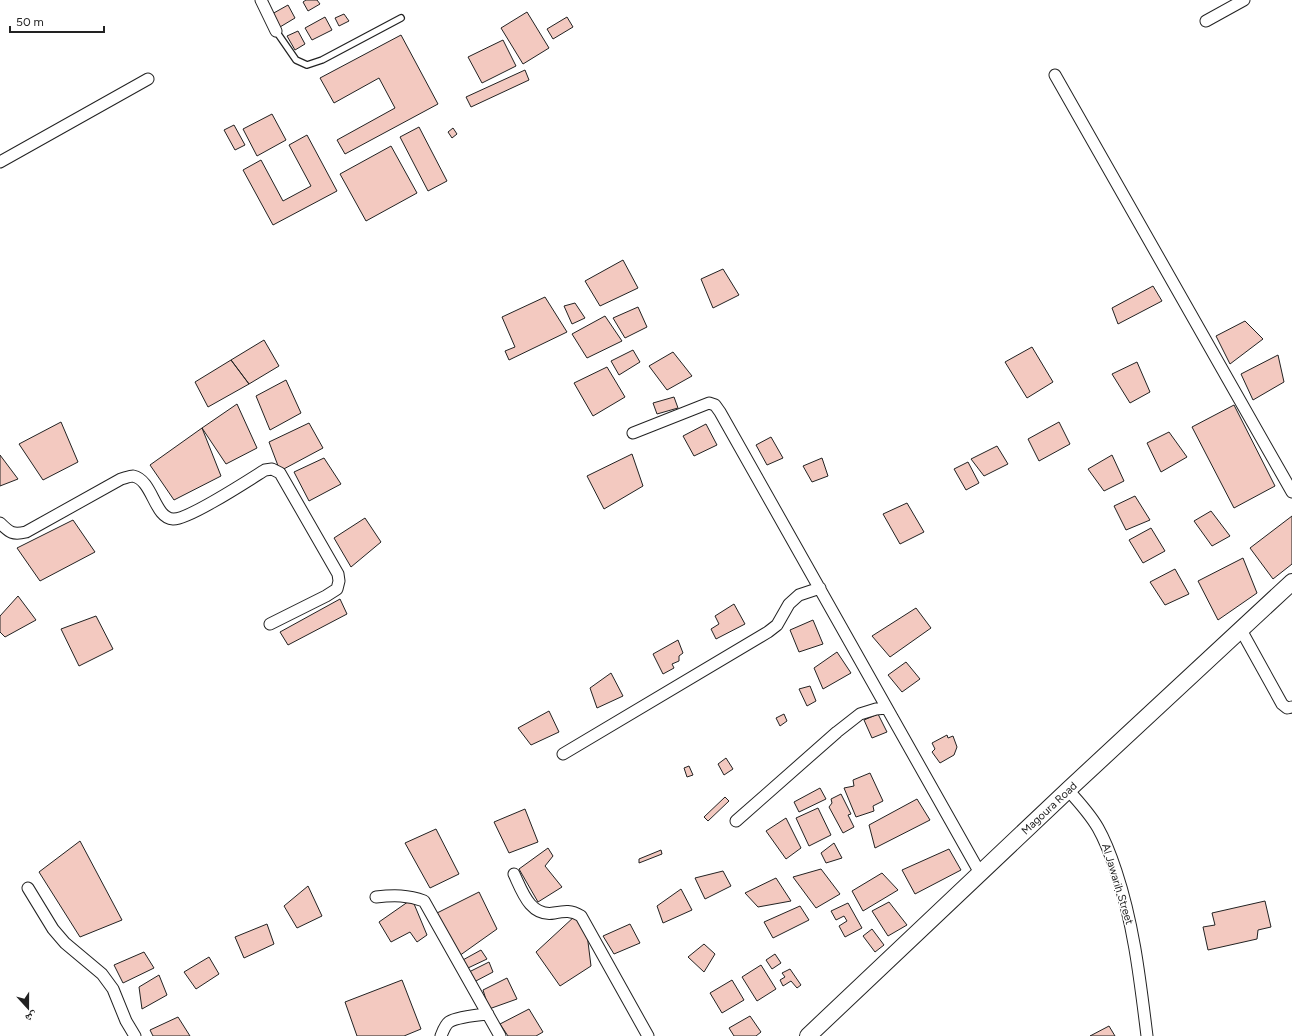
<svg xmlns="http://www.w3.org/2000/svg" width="1292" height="1036" font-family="Figtree,'Noto Naskh Arabic',sans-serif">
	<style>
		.building { fill: #f3c9c0; stroke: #222 }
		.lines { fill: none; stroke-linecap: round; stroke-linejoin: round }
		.lane-casing { stroke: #222; stroke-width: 8 }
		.street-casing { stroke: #222; stroke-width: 13 }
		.secondary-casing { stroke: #222; stroke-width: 18 }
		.lane { stroke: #fff; stroke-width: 5.5 }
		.street { stroke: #fff; stroke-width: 11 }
		.secondary { stroke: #fff; stroke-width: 16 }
		.labels { text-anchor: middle; stroke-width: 3; stroke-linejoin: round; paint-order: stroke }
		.street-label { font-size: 11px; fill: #222; stroke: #fff }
	</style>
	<rect width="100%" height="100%" fill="#fff"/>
	<path class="building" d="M306 0H317L320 4 308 11 303 2Z
		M288 5 295 18 280 27 272 14Z
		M527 12 549 48 523 64 501 28Z
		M344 14 349 21 339 26 335 18Z
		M325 17 332 30 312 40 305 28Z
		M567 17 573 27 553 39 547 29Z
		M298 31 305 44 295 50 287 36Z
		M401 35 438 104 345 154 337 140 395 108 379 78 334 103 320 78Z
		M503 40 516 66 482 83 468 57Z
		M525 70 529 80 471 107 466 97Z
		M272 114 286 140 257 156 243 129Z
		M234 125 245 145 235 150 224 130Z
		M419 127 447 181 428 191 400 137Z
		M453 128 457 134 452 138 448 132Z
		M307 135 337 191 273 225 243 170 261 160 283 201 311 186 289 145Z
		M391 146 417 193 366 221 340 174Z
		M623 260 638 288 600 306 585 281Z
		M723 269 739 295 713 308 701 279Z
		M1153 286 1162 301 1118 324 1112 308Z
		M545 297 567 332 509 360 505 351 515 347 502 317Z
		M575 303 585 318 572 324 564 306Z
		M638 307 647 327 625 338 613 318Z
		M605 316 622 341 587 358 572 334Z
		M1245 321 1263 339 1230 364 1216 336Z
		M264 340 279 366 249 384 231 360Z
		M1032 347 1053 382 1027 398 1005 362Z
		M633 350 640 362 619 375 611 361Z
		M673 352 692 376 667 390 649 366Z
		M1278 355 1284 382 1253 400 1241 374Z
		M231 360 249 384 208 407 195 382Z
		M1137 362 1150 392 1130 403 1112 374Z
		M607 367 625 397 593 416 574 383Z
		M286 380 301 413 270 430 256 396Z
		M674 397 678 408 657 414 653 403Z
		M237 404 257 448 226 464 202 428Z
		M1234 405 1275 486 1234 508 1192 427Z
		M61 422 78 462 43 480 19 444Z
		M1059 422 1070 444 1039 461 1028 439Z
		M309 423 323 448 280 471 269 442Z
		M706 424 717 445 694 456 683 436Z
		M202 428 221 476 174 500 150 465Z
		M1169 432 1187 457 1161 472 1147 443Z
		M771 437 783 458 767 465 756 445Z
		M997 446 1008 464 984 476 971 459Z
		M632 454 643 486 604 509 587 476Z
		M0 455 18 479 0 486Z
		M1112 455 1124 481 1104 491 1088 469Z
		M324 458 341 484 309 501 294 472Z
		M822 458 828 476 812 482 803 466Z
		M968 462 979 483 966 490 954 469Z
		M1135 496 1150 520 1126 530 1114 506Z
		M907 503 924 532 900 544 883 514Z
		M1211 511 1230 536 1212 546 1194 521Z
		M1292 516V564L1273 579 1250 548Z
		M365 518 381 542 351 567 334 538Z
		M73 520 95 552 40 581 17 548Z
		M1151 528 1165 551 1143 563 1129 540Z
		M1243 558 1257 593 1218 620 1198 581Z
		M1175 569 1189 594 1165 605 1150 582Z
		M18 596 36 620 5 637 0 632V616Z
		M340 599 347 614 288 645 280 632Z
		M734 604 745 624 716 639 711 629 719 624 715 616Z
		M916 608 931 628 890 657 872 636Z
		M96 616 113 649 79 666 61 629Z
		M813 620 823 644 799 652 790 630Z
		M678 640 683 653 679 656V661L672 664 674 668 663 674 653 654Z
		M837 652 851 673 823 689 814 668Z
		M906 662 920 679 902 692 888 675Z
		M611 673 623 696 597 708 590 688Z
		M810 686 816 701 807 706 799 689Z
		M549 711 559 732 531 745 518 728Z
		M784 714 787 721 780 726 776 718Z
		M878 714 887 732 872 738 864 720Z
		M947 735 948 738 953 736 957 747 954 755 940 763 932 752 935 749 932 743Z
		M726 758 733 769 724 775 718 764Z
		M689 766 693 775 687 777 684 768Z
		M870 773 883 801 873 806 874 811 856 817 844 788 854 786 853 780Z
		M820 788 826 799 799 812 794 802Z
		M841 794 851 814 848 815 854 827 843 833 829 807 832 803 831 799Z
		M725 797 729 801 708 821 704 817Z
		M917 799 930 820 875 848 869 825Z
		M818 808 831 835 809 846 796 818Z
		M525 809 538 842 509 853 494 822Z
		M786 818 801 848 786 859 766 831Z
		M436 829 459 874 430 888 405 843Z
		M80 841 122 920 80 937 39 872Z
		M834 843 842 858 826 863 821 853Z
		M548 848 553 856 545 866 562 887 538 902 519 869Z
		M949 849 961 870 915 894 902 870Z
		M661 850 662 854 639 863V859Z
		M821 869 840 894 816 908 793 877Z
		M723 871 731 886 705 899 695 878Z
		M882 873 898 890 863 911 852 891Z
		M776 878 791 901 758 907 745 893Z
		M308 886 322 916 297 928 284 906Z
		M681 889 692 910 663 923 657 906Z
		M479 892 497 929 459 956 435 914Z
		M412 899 427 935 417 942 410 932 391 942 379 922Z
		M1265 901 1271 927 1258 930 1257 939 1208 950 1203 927 1215 925 1212 913Z
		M889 902 907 925 888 936 872 911Z
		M848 903 862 928 845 937 839 926 847 921 844 916 836 920 831 911Z
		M800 906 809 920 773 938 764 922Z
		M575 916 586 926 591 966 560 986 536 952Z
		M267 924 274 944 244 958 235 937Z
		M630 924 640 943 614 954 603 936Z
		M872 929 884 945 875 952 863 936Z
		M704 944 715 954 704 972 688 957Z
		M481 950 487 959 468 968H465L461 961Z
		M144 952 154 968 123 983 114 965Z
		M775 954 781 963 772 969 766 960Z
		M209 957 219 974 196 989 184 972Z
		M489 962 493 972 474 982 469 972Z
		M761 965 776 989 757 1001 742 977Z
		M790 969 801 985 797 988 791 981 783 986 780 980 785 977 782 973Z
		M159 975 167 995 142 1009 139 987Z
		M507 978 517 999 489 1009 483 990Z
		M402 980 421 1029 404 1036H357L345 1002Z
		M732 980 744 1000 722 1013 710 993Z
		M529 1009 543 1032 536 1036H508L500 1024Z
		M750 1016 761 1032 756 1036H734L729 1028Z
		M178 1017 190 1036H153L150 1030Z
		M1109 1026 1115 1036H1090Z"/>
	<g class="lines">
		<defs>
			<path id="lane" d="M276 31 296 60 307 65 322 60 401 18"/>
			<path id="street" d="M261 0 276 31
				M1206 21 1244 0
				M1055 75 1292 492
				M0 162 148 79
				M633 433 709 403 715 405 720 412 980 873
				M0 523C10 533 13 535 26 532L121 479C125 478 130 476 133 476 153 480 154 518 173 519 188 520 249 480 265 470L272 469 280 473 338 574 339 581 337 589 326 596 270 624
				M1241 630 1282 704 1287 708 1292 707
				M563 754 768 632 777 625 789 604 799 595 820 588
				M1068 790C1079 802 1090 814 1098 828 1106 842 1111 856 1116 871 1134 925 1140 980 1147 1036
				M736 821 837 732 860 714 876 709 887 708
				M514 874C522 891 530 917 554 913 565 911 571 910 581 916L648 1036
				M28 888 53 929 65 943 102 974 113 989 126 1021 135 1036
				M376 897C394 895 408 895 424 901L500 1036
				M441 1036C443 1031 445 1025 449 1022 457 1017 478 1015 488 1014"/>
			<path id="secondary" d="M808 1036 1068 790 1292 582"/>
		</defs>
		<use href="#lane" class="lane-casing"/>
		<use href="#street" class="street-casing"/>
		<use href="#secondary" class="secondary-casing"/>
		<use href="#lane" class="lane"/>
		<use href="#street" class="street"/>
		<use href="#secondary" class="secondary"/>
	</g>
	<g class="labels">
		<g class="street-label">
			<text transform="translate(1049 808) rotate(-43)" y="4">Magoura Road</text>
			<text transform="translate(1118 884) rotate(73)" y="4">Al Jawariḥ Street</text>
		</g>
	</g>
	<g transform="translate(28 1008) rotate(159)" stroke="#ffffff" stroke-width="3" paint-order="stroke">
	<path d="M0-3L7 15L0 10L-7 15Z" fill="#222222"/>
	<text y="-6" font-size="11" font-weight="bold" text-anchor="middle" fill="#222222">ش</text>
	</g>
	<path d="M10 26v6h94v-6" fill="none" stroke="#222222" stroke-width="2"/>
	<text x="16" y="26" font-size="12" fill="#222222" stroke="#ffffff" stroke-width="3" paint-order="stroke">50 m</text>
</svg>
